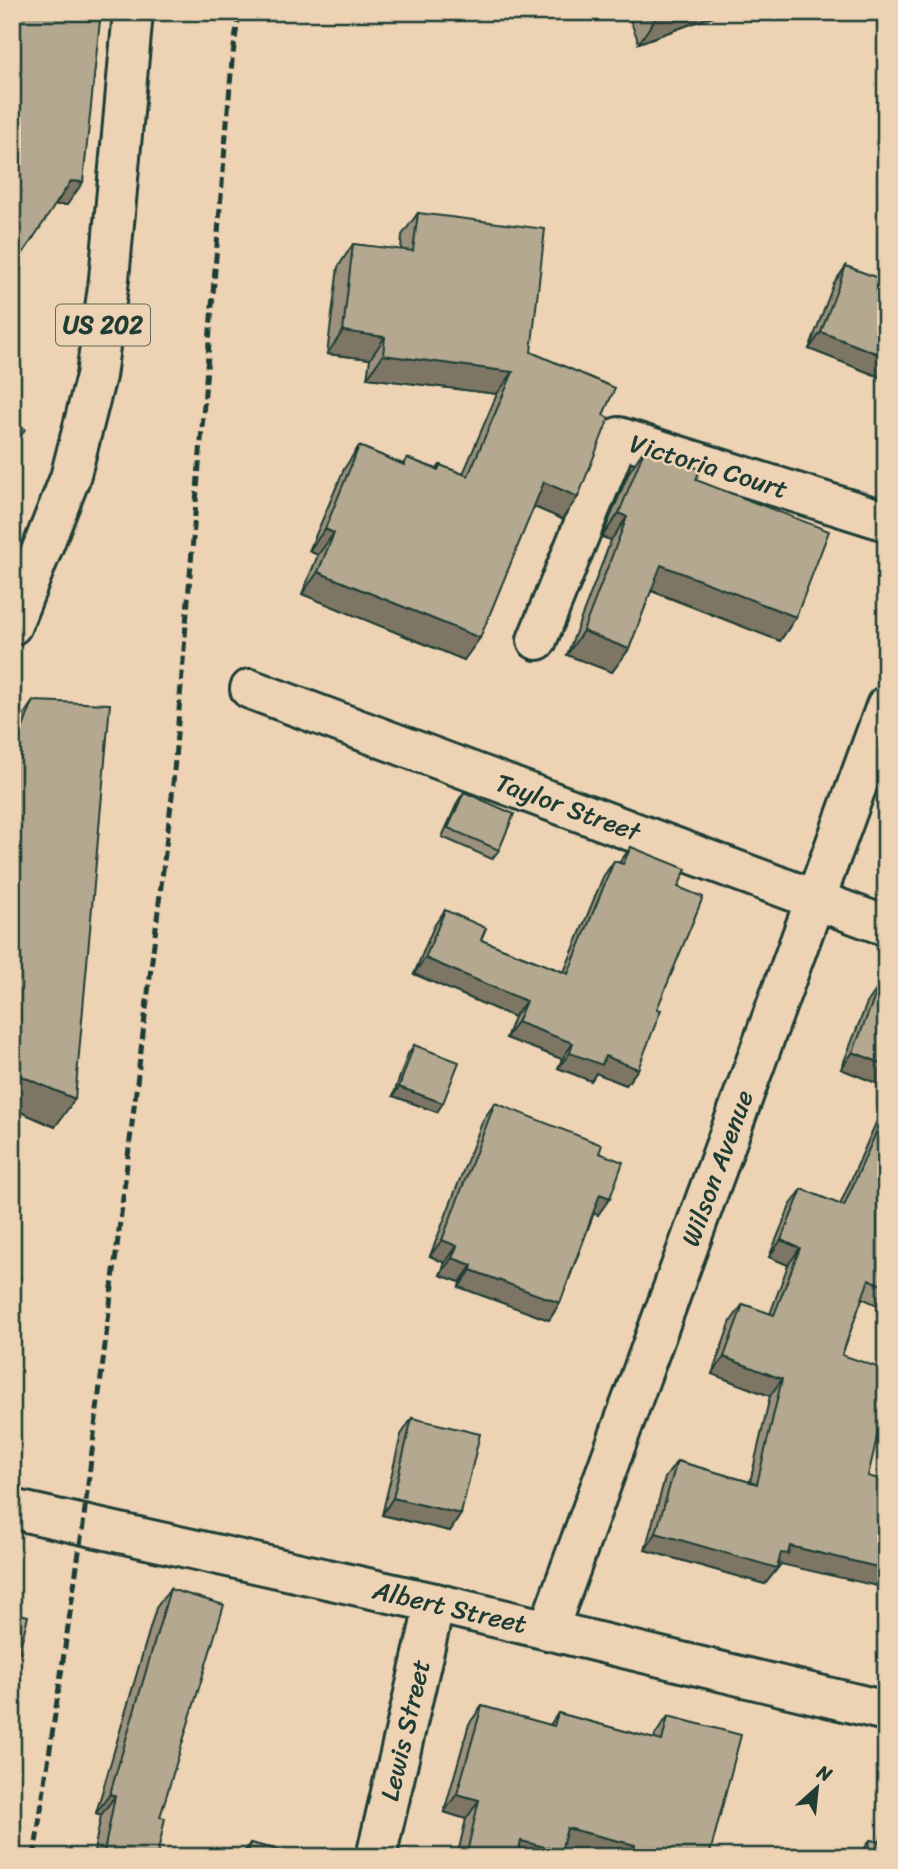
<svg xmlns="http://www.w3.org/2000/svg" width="898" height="1869" font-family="Sriracha,sans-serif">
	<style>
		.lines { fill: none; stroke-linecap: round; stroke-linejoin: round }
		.street-casing { stroke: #1f3d34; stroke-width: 44 }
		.secondary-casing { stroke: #1f3d34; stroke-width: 44 }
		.highway-casing { stroke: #1f3d34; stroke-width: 44 }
		.street { stroke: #edd3b4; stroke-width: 38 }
		.secondary { stroke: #edd3b4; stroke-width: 38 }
		.highway { stroke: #edd3b4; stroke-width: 38 }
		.rail { stroke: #1f3d34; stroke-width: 5; stroke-dasharray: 10 5; stroke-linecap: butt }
		.wall { fill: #9b917c; stroke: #1f3d34; stroke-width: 2 }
		.shaded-wall { fill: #7e7665; stroke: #1f3d34; stroke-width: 2 }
		.building { fill: #b4a990; stroke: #1f3d34; stroke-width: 2 }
		.labels { text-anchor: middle; stroke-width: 5; stroke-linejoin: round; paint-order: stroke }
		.shield { fill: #edd3b4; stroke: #5d6a5a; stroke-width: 2 }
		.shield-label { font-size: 24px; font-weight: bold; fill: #1f3d34 }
		.street-label { font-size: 26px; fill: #1f3d34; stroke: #edd3b4 }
	</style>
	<rect width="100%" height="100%" fill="#edd3b4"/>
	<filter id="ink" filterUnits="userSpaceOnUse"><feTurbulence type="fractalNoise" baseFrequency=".0143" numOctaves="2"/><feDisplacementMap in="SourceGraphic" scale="14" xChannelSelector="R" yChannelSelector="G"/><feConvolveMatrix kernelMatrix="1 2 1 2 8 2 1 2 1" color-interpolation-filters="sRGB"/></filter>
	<g filter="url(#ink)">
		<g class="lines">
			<defs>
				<path id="street" d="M537 640 619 437 886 521
					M250 689 886 926
					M548 1630 886 706
					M376 1857 435 1603"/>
				<path id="secondary" d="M12 1509 435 1603 886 1711"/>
				<path id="highway" d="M12 625 70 478 96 376 109 279 133 12"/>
			</defs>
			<use href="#street" class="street-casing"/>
			<use href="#secondary" class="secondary-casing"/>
			<use href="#highway" class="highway-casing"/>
			<use href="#street" class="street"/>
			<use href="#secondary" class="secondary"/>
			<use href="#highway" class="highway"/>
			<path class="rail" d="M34 1857 83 1525 172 796 232 61 239 12"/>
		</g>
		<path class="wall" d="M627 12H724L639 43Z
			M418 213 531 352 603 415 562 519 534 507 464 660 302 594 318 555 309 551 344 469 359 446 403 464 407 458 437 469 440 465 463 474 497 394 367 378 370 359 327 354 338 267 353 244 401 250 402 235Z
			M846 266 880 377 809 349 834 283Z
			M645 448 696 480 796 617 780 641 651 591 629 649 612 672 567 655 611 540 602 537 629 472Z
			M33 701 55 1127 12 1108V732L14 729Z
			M464 792 499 850 492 859 442 837 458 801Z
			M631 847 678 887 657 1009 638 1069 626 1085 596 1073 591 1081 558 1068 562 1059 506 1038 514 1017 414 974 434 926 445 910 481 940 564 972 603 877 614 861 619 863Z
			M879 986 886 1087 841 1069 867 1003Z
			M414 1045 437 1112 393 1096 408 1054Z
			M886 1100V1309L862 1298 842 1355 781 1564 765 1584 645 1550 665 1478 677 1461 750 1482 770 1396 712 1374 731 1321 743 1304 770 1314 788 1265 769 1257 790 1206 802 1189 840 1205Z
			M495 1103 599 1153 598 1215 594 1213 560 1303 549 1320 459 1287 460 1282 440 1275 445 1263 430 1256 483 1120Z
			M412 1418 461 1514 450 1531 382 1515 401 1435Z
			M170 1589 157 1857H93L101 1815 96 1813 156 1608Z
			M482 1706 550 1725 558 1713 654 1739 655 1735 668 1716 709 1857H595L562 1848 557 1857H457L466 1819 444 1812 469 1724Z
			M886 1820V1857H859L870 1840 880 1842 884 1823Z
			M250 1843 306 1857H241Z"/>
		<path class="shaded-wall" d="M667 12H724L639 43 658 15Z
			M71 181 83 182 67 205H55Z
			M343 331 385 337 370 359 327 354Z
			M821 332 886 357V369L880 377 809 349Z
			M383 355 513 372 497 394 367 378Z
			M544 482 578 497 562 519 528 504Z
			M619 513 627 517 611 540 602 537Z
			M325 529 334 533 318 555 309 551Z
			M661 565 796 617 780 641 645 588Z
			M318 572 480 638 464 660 302 594Z
			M583 631 629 649 612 672 567 655Z
			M425 958 526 1001 514 1017 414 974Z
			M517 1022 573 1043 562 1059 506 1038Z
			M853 1052 886 1065V1087L841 1069Z
			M570 1053 605 1056 638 1069 626 1085 596 1073 591 1081 558 1068Z
			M12 1072 75 1099 55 1127 12 1108Z
			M399 1087 443 1103 437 1112 393 1096Z
			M600 1194 610 1198 598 1215 589 1211Z
			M442 1240 457 1246 445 1263 430 1256Z
			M781 1240 800 1248 788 1265 769 1257Z
			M452 1258 472 1265 460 1282 440 1275Z
			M471 1270 560 1303 549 1320 459 1287Z
			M724 1357 782 1379 770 1396 712 1374Z
			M393 1498 461 1514 450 1531 382 1515Z
			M656 1533 781 1553 790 1546 886 1569V1588L781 1564 765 1584 645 1550Z
			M110 1794 115 1796 101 1815 96 1813Z
			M457 1794 479 1800 466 1819 444 1812Z
			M567 1828 635 1845 627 1857H595L554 1847Z
			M521 1841 561 1851 557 1857H510Z"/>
		<path class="building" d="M16 12H87L100 20 83 182 71 181 12 270V14Z
			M657 12H667L658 15Z
			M418 213 545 229 531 352 615 388 603 415 609 418 578 497 544 482 480 638 318 572 334 533 325 529 359 446 404 465 407 458 438 470 440 465 468 476 513 372 383 355 385 337 343 331 353 244 413 251Z
			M846 266 886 281V357L821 332Z
			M12 423 25 429 12 452Z
			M645 448 700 469 696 480 829 531 796 617 661 565 629 649 583 631 627 517 619 513Z
			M33 701 110 704 75 1099 12 1072V757Z
			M464 792 514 814 499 850 448 828Z
			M631 847 686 869 678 887 703 897 657 1009 661 1010 638 1069 605 1056 602 1065 570 1053 573 1043 517 1022 526 1001 425 958 445 910 486 928 481 940 568 974 614 861 623 864Z
			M879 986 886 989V1065L853 1052Z
			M414 1045 459 1062 443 1103 399 1087Z
			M495 1103 602 1145 599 1153 623 1162 610 1198 600 1194 560 1303 471 1270 472 1265 452 1258 457 1246 442 1240Z
			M886 1110V1287L869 1279 842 1355 886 1370V1399L868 1476 886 1481V1569L790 1546 788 1554 781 1553 777 1568 656 1533 677 1461 757 1484 782 1379 724 1357 743 1304 774 1315 800 1248 781 1240 802 1189 844 1206Z
			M12 1274 20 1277 12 1294Z
			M412 1418 480 1434 461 1514 393 1498Z
			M170 1589 224 1605 160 1817 165 1818 157 1857H103L115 1796 110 1794Z
			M12 1612 28 1616 12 1680Z
			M482 1706 554 1726 558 1713 662 1741 668 1716 741 1735 709 1857H639L640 1855 633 1854 635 1845 567 1828 561 1851 521 1841 517 1857H466L479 1800 457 1794Z
			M870 1840 886 1843V1857H867Z
			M250 1843 306 1857H247Z"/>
	</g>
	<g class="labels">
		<rect class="shield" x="56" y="304.5" width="94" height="41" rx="5"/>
		<g class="shield-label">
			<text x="103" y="333">US 202</text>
		</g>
		<g class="street-label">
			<text transform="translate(709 466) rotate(17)" y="9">Victoria Court</text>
			<text transform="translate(568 807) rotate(20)" y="9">Taylor Street</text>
			<text transform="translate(717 1168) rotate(-70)" y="9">Wilson Avenue</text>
			<text transform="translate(450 1607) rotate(13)" y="9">Albert Street</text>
			<text transform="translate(405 1730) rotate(-77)" y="9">Lewis Street</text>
		</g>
	</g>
	<rect width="898" height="1869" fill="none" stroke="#edd3b4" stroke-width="42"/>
	<rect x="21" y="21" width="856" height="1827" fill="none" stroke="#1f3d34" stroke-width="2.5" filter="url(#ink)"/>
	<g transform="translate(817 1788) rotate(27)" stroke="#edd3b4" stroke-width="5" paint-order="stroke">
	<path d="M0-5L12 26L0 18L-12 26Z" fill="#1f3d34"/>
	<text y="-10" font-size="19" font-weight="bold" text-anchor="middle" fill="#1f3d34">N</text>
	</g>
</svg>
